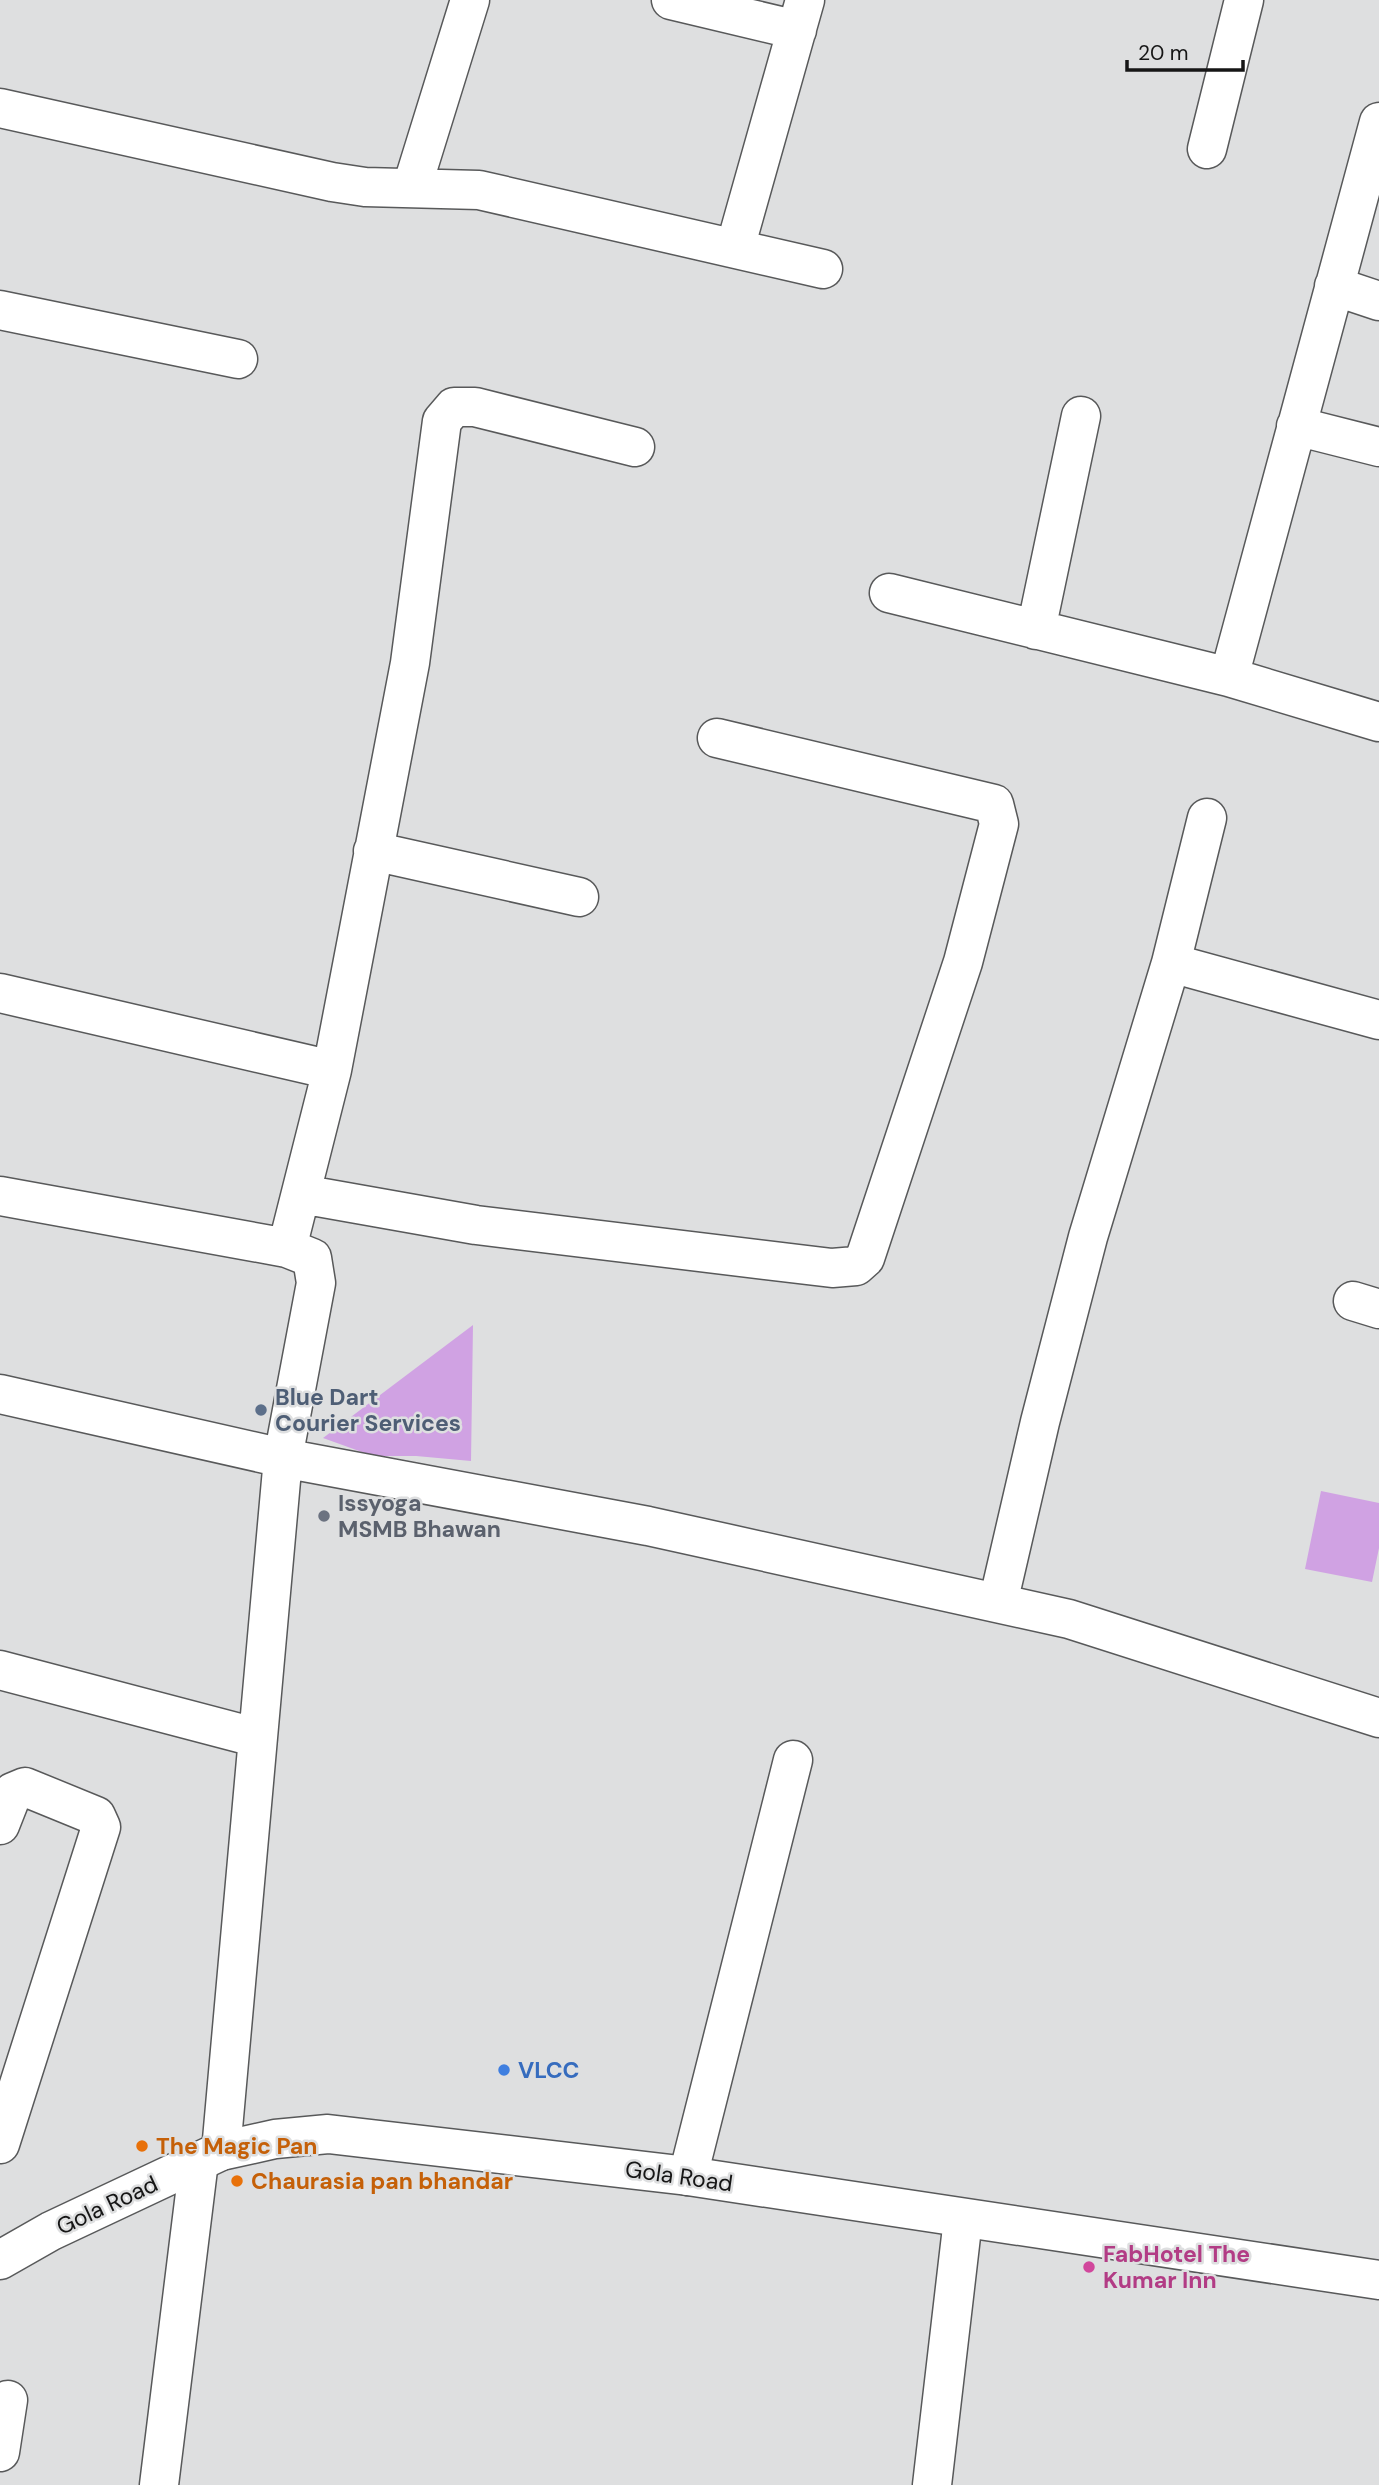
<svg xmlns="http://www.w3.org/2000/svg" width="1379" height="2485" font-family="'DM Sans',sans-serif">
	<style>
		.building { fill: #d0a2e3 }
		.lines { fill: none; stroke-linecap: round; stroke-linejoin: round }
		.minor-casing { stroke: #58595a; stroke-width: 41 }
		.tertiary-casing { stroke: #58595a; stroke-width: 41 }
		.minor { stroke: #fff; stroke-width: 38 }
		.tertiary { stroke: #fff; stroke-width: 38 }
		.service-dot { fill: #5c6f8a; stroke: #dedfe0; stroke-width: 2.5 }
		.worship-dot { fill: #6b7280; stroke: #dedfe0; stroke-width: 2.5 }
		.shop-dot { fill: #3f7fe0; stroke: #dedfe0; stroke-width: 2.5 }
		.food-dot { fill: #e8710a; stroke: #dedfe0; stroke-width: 2.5 }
		.hotel-dot { fill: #d1479c; stroke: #dedfe0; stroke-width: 2.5 }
		.labels { text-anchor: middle; stroke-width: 5; stroke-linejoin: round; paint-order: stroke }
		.service-label { font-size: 23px; font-weight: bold; fill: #4e5e75; stroke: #dedfe0; text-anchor: start }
		.worship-label { font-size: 23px; font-weight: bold; fill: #5b616d; stroke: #dedfe0; text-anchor: start }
		.shop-label { font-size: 23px; font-weight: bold; fill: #366cbe; stroke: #dedfe0; text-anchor: start }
		.food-label { font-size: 23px; font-weight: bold; fill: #c56008; stroke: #dedfe0; text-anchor: start }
		.street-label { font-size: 23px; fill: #161616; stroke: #dedfe0 }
		.hotel-label { font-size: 23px; font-weight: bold; fill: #b23c85; stroke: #dedfe0; text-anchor: start }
	</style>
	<rect width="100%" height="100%" fill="#dedfe0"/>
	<path class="building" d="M473 1325 471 1461 416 1456H373L323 1438Z
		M1321 1491 1379 1503V1548L1372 1582 1305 1569Z"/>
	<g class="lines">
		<defs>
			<path id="minor" d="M671 0 797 30
				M0 108 332 182 365 187 479 190 823 269
				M1207 149 1244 0
				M412 187 470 0
				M735 248 805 0
				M1334 286 1379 301
				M0 310 238 359
				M1296 426 1379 447
				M889 593 1229 677 1379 722
				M1036 630 1081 416
				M1229 677 1379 122
				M373 851 579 897
				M1171 963 1379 1020
				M0 993 332 1070
				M301 1194 476 1225 832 1268 856 1266 865 1258 963 962 999 824 994 804 717 738
				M0 1196 287 1248 312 1258 316 1283 283 1458 221 2151
				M287 1248 332 1070 410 663 442 421 454 407H475L635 447
				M1353 1301 1379 1309
				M0 1394 283 1458 648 1526 1069 1619 1379 1718
				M998 1603 1040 1422 1088 1237 1171 963 1207 818
				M0 1670 258 1738
				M0 1825 13 1792 25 1787 96 1816 101 1827 0 2144
				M688 2176 793 1760
				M0 2452 8 2400
				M159 2485 199 2161
				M932 2485 963 2219"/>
			<path id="tertiary" d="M0 2260 51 2231 221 2151 275 2139 328 2134 688 2176 1379 2280"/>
		</defs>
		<use href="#minor" class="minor-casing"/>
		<use href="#tertiary" class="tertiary-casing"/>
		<use href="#minor" class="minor"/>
		<use href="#tertiary" class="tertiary"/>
	</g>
	<circle class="service-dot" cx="261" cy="1410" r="7"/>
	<circle class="worship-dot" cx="324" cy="1516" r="7"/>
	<circle class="shop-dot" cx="504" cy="2070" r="7"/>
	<g class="food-dot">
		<circle cx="142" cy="2146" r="7"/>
		<circle cx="237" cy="2181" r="7"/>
	</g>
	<circle class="hotel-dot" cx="1089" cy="2267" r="7"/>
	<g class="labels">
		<g class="service-label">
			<text x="275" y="1405">Blue Dart<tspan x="275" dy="26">Courier Services</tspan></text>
		</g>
		<g class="worship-label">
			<text x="338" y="1511">Issyoga<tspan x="338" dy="26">MSMB Bhawan</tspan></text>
		</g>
		<g class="shop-label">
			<text x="518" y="2078">VLCC</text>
		</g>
		<g class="food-label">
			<text x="156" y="2154">The Magic Pan</text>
			<text x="251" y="2189">Chaurasia pan bhandar</text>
		</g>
		<g class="street-label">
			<text transform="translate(679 2176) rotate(8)" y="8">Gola Road</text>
			<text transform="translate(107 2205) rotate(-25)" y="8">Gola Road</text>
		</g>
		<g class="hotel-label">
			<text x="1103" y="2262">FabHotel The<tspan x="1103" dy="26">Kumar Inn</tspan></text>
		</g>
	</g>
	<path d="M1127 60v10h116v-10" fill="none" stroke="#161616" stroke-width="3.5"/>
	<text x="1138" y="60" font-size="21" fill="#161616" stroke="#dedfe0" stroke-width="5" paint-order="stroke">20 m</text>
</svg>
